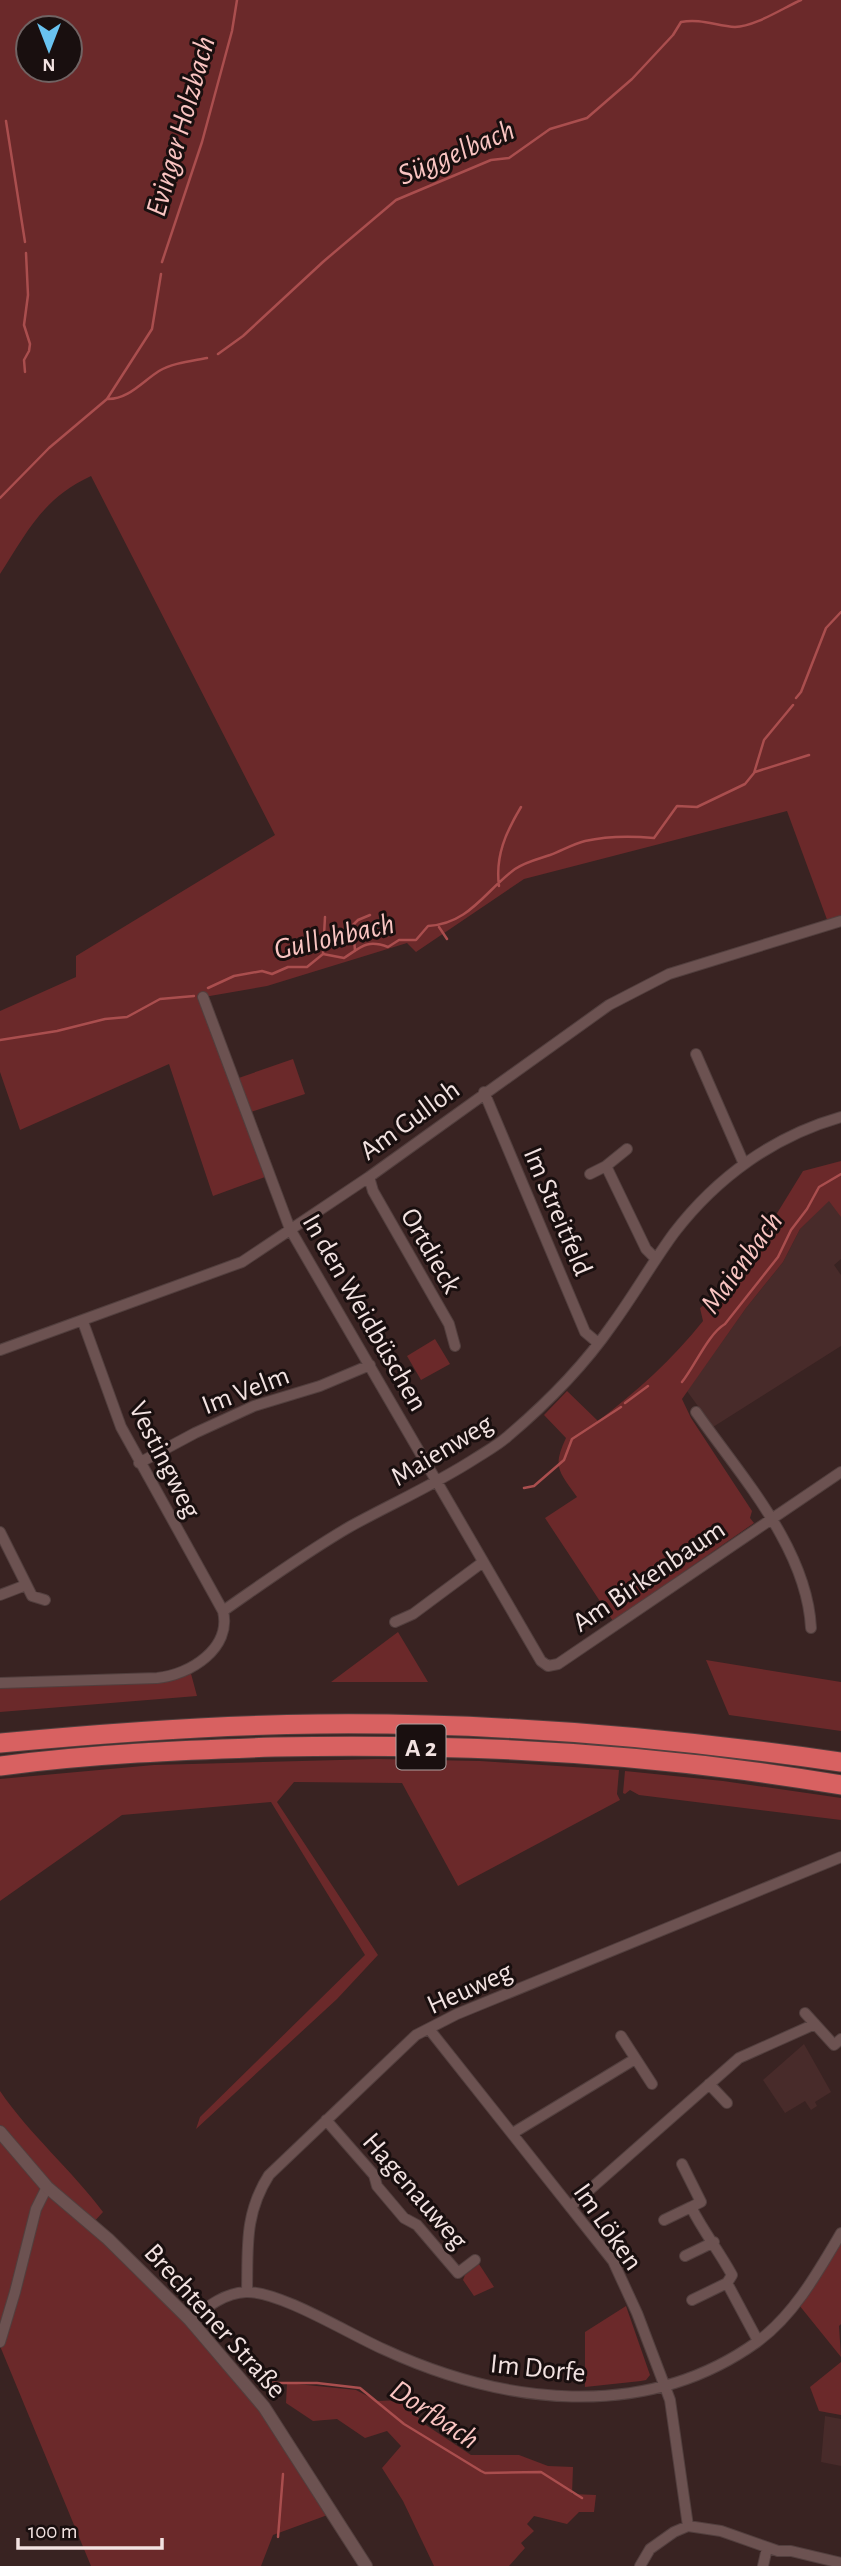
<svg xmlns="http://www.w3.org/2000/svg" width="841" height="2566" font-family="'Alegreya Sans',sans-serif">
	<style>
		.built { fill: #482b2a }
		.green { fill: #6b292a; fill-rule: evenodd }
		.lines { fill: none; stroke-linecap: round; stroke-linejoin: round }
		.stream { stroke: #aa4e4e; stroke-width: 2.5 }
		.minor-casing { stroke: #523f3e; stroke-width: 12 }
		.tertiary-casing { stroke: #523f3e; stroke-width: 14 }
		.motorway-casing { stroke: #523f3e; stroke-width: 21 }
		.minor { stroke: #6c5251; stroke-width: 10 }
		.tertiary { stroke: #6c5251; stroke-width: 12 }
		.motorway { stroke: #d86161; stroke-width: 19 }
		.labels { text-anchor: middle; stroke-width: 6; stroke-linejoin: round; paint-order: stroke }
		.shield { fill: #190f0f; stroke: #b1a3a2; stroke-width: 2 }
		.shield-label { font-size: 26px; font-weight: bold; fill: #f2e2e1 }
		.street-label { font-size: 28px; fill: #f2e2e1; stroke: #190f0f }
		.water-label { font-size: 30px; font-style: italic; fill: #fac5c2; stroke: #190f0f }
	</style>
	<rect width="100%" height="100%" fill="#392322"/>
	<path class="built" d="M841 1193V1259L834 1265 841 1275V1346L713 1427 687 1391 746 1308 783 1262 800 1229 829 1200Z
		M804 2044 831 2092 815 2102 817 2106 811 2110 805 2101 785 2113 763 2080Z
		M825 2416 841 2419V2466L821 2462Z"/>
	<path class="green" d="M0 0H841V921L829 925 787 811 524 879 416 952 407 943 267 986 204 997 230 1081 293 1059 305 1094 242 1115 265 1177 213 1196 169 1064 20 1130 0 1072V1011L76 977V956L275 835 91 476C42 499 28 531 0 574ZM28 28H70V70H28Z
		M841 1161V1217L829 1201 800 1229 783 1262 746 1308 682 1399 691 1418 752 1511 750 1518 754 1523 613 1621 545 1518 577 1497C559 1471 552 1468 566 1438L544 1415 567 1391 598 1421C636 1392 673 1359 703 1321L700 1308 736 1280 803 1171Z
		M435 1339 450 1364 421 1380 407 1356Z
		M398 1632 428 1682H331Z
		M706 1660 841 1682V1731L729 1715Z
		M190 1670 197 1696 0 1712V1683L86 1679Z
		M377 1759 480 1761 619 1770 617 1794 620 1800 458 1886 402 1783 294 1782 277 1802 378 1955 337 1999 196 2129 200 2117 365 1955 271 1802 122 1815 0 1901V1779L154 1765Z
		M625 1771 723 1781 841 1798V1820L639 1795 630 1790 625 1794 623 1793Z
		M0 2091C30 2135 71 2169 103 2212L92 2224 264 2407 333 2513 273 2535 261 2566H91L0 2346Z
		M841 2243V2324L839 2326 841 2357 799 2305Z
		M479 2264 494 2287 474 2296 463 2280 465 2275Z
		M626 2306 650 2375 646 2380 641 2381 585 2387V2332Z
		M841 2362V2415L819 2411 810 2387Z
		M287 2383 356 2390 377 2401 403 2400 423 2423 471 2455H519L548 2466 573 2467 572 2494 596 2495 594 2512H579L567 2524 534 2516 527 2524 534 2531 521 2543 525 2548 509 2566H434L403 2501 382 2468 401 2446 387 2431 365 2438 337 2419 313 2421 286 2403Z"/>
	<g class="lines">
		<path class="stream" d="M6 121 25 242
			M162 262 202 142 232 31 237 0
			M218 354 243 336 324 261 396 200 491 160 509 158 550 129 587 118 632 79 673 35 681 22C700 18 717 26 735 27 754 27 783 8 801 0
			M25 372 24 360 29 351 30 344 24 325 28 295 26 253
			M107 399C128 400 143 381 159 371 172 363 192 361 207 358
			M0 498 49 448 107 399 152 329 161 274
			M796 698 801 692 826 628 841 612
			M755 772 809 755
			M499 886C495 856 506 832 521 807
			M439 927 447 939
			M355 951 353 925 358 920 370 915
			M323 954 325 917
			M208 988 234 976 262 971 272 974 288 967H307L323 954 344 958C361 947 367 939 388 947L399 940H416L428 926C469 924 485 891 515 869 525 862 538 859 550 855 561 851 573 844 585 841 607 836 632 836 654 838L677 806 697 807 745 784 754 773 764 740 793 705
			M0 1040 57 1031 105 1019 127 1017 160 999 194 996
			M682 1382C695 1366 708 1334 725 1324L778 1257 791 1230 807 1209 819 1187 841 1174
			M625 1403 648 1386
			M524 1488 534 1486 564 1460 572 1439 621 1407
			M259 2379 277 2383H317L360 2388 404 2424 481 2471 485 2473 541 2472 582 2498
			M278 2537 283 2474"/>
		<defs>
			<path id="minor" d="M203 997 290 1229 541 1661 548 1666 558 1664 841 1472
				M696 1054 744 1164
				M484 1092 585 1332 598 1343
				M606 1166 627 1149
				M590 1174 606 1166 646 1249 656 1259
				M369 1177 373 1191 449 1324 455 1346
				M83 1322 121 1427 223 1611
				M0 1350 242 1262 369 1177 609 1005 669 974 841 921
				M696 1412C740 1475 807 1548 811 1628
				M139 1463 195 1433 254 1406 320 1386 370 1365
				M0 1532 32 1596 45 1600
				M0 1595 26 1585
				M395 1622 413 1614 483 1562
				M0 1683 157 1678C190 1675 232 1648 223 1611 265 1582 306 1552 351 1526 393 1503 436 1484 476 1458 487 1451 498 1445 507 1437 546 1404 583 1367 612 1325 634 1295 652 1263 674 1233 717 1177 774 1136 841 1117
				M805 2013 834 2045 841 2039
				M429 2029 613 2261 637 2313 670 2400 688 2526
				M621 2036 652 2084
				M709 2084 727 2103
				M326 2120 374 2175 377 2186 404 2218 417 2225 458 2273 475 2260
				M513 2133 635 2059
				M682 2164 701 2202 691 2207C703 2231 719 2251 732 2275L727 2283 758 2341
				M570 2207 739 2058 815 2024
				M664 2220 691 2207
				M685 2256 714 2242
				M247 2292C248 2248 244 2214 269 2175L416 2035 457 2014 841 1857
				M692 2300 727 2283
				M190 2320C207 2307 224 2293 246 2292 280 2291 349 2334 383 2349 502 2404 644 2423 757 2342 794 2315 818 2272 841 2233
				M0 2342 15 2292 36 2209 47 2187
				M640 2566 650 2549 674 2532 688 2526 721 2531 778 2551H791L841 2563
				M763 2566 767 2548"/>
			<path id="tertiary" d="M0 2132 47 2187 108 2239 190 2320 264 2407 366 2566"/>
			<path id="motorway" d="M0 1743C106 1733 211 1725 318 1724 493 1722 667 1737 841 1762
				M0 1766C91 1754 183 1750 275 1747 464 1743 654 1753 841 1785"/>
		</defs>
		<use href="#minor" class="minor-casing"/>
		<use href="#tertiary" class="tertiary-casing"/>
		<use href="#motorway" class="motorway-casing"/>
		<use href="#minor" class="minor"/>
		<use href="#tertiary" class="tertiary"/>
		<use href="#motorway" class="motorway"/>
	</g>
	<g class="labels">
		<rect class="shield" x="396.5" y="1724.5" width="49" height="45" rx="5"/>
		<g class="shield-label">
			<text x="421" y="1756">A 2</text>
		</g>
		<g class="street-label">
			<text transform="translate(409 1119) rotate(-36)" y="10">Am Gulloh</text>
			<text transform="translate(559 1211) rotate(67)" y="10">Im Streitfeld</text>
			<text transform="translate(432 1250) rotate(60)" y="10">Ortdieck</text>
			<text transform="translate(366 1312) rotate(60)" y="10">In den Weidbüschen</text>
			<text transform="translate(245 1389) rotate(-21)" y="10">Im Velm</text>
			<text transform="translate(441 1449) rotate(-31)" y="10">Maienweg</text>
			<text transform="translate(166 1459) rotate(63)" y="10">Vestingweg</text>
			<text transform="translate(648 1575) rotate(-34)" y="10">Am Birkenbaum</text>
			<text transform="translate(469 1987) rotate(-24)" y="10">Heuweg</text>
			<text transform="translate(416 2190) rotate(49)" y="10">Hagenauweg</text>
			<text transform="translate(609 2226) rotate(55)" y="10">Im Löken</text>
			<text transform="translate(216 2320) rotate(48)" y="10">Brechtener Straße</text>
			<text transform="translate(538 2367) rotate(6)" y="10">Im Dorfe</text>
		</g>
		<g class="water-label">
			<text transform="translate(180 126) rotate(-74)" y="10">Evinger Holzbach</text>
			<text transform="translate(456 152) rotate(-23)" y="10">Süggelbach</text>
			<text transform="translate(334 936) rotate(-13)" y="10">Gullohbach</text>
			<text transform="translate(741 1262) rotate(-54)" y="10">Maienbach</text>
			<text transform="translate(435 2414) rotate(34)" y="10">Dorfbach</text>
		</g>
	</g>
	<g transform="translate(49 49) rotate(180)"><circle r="33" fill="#190f0f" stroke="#706363" stroke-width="2"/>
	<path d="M0-5L12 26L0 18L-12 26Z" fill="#69c3f1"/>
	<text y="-10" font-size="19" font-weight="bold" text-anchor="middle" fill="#f2e2e1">N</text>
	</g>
	<path d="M18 2538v10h144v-10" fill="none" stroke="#f2e2e1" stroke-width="3.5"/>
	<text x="28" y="2538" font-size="21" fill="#f2e2e1" stroke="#190f0f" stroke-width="5" paint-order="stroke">100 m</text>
</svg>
